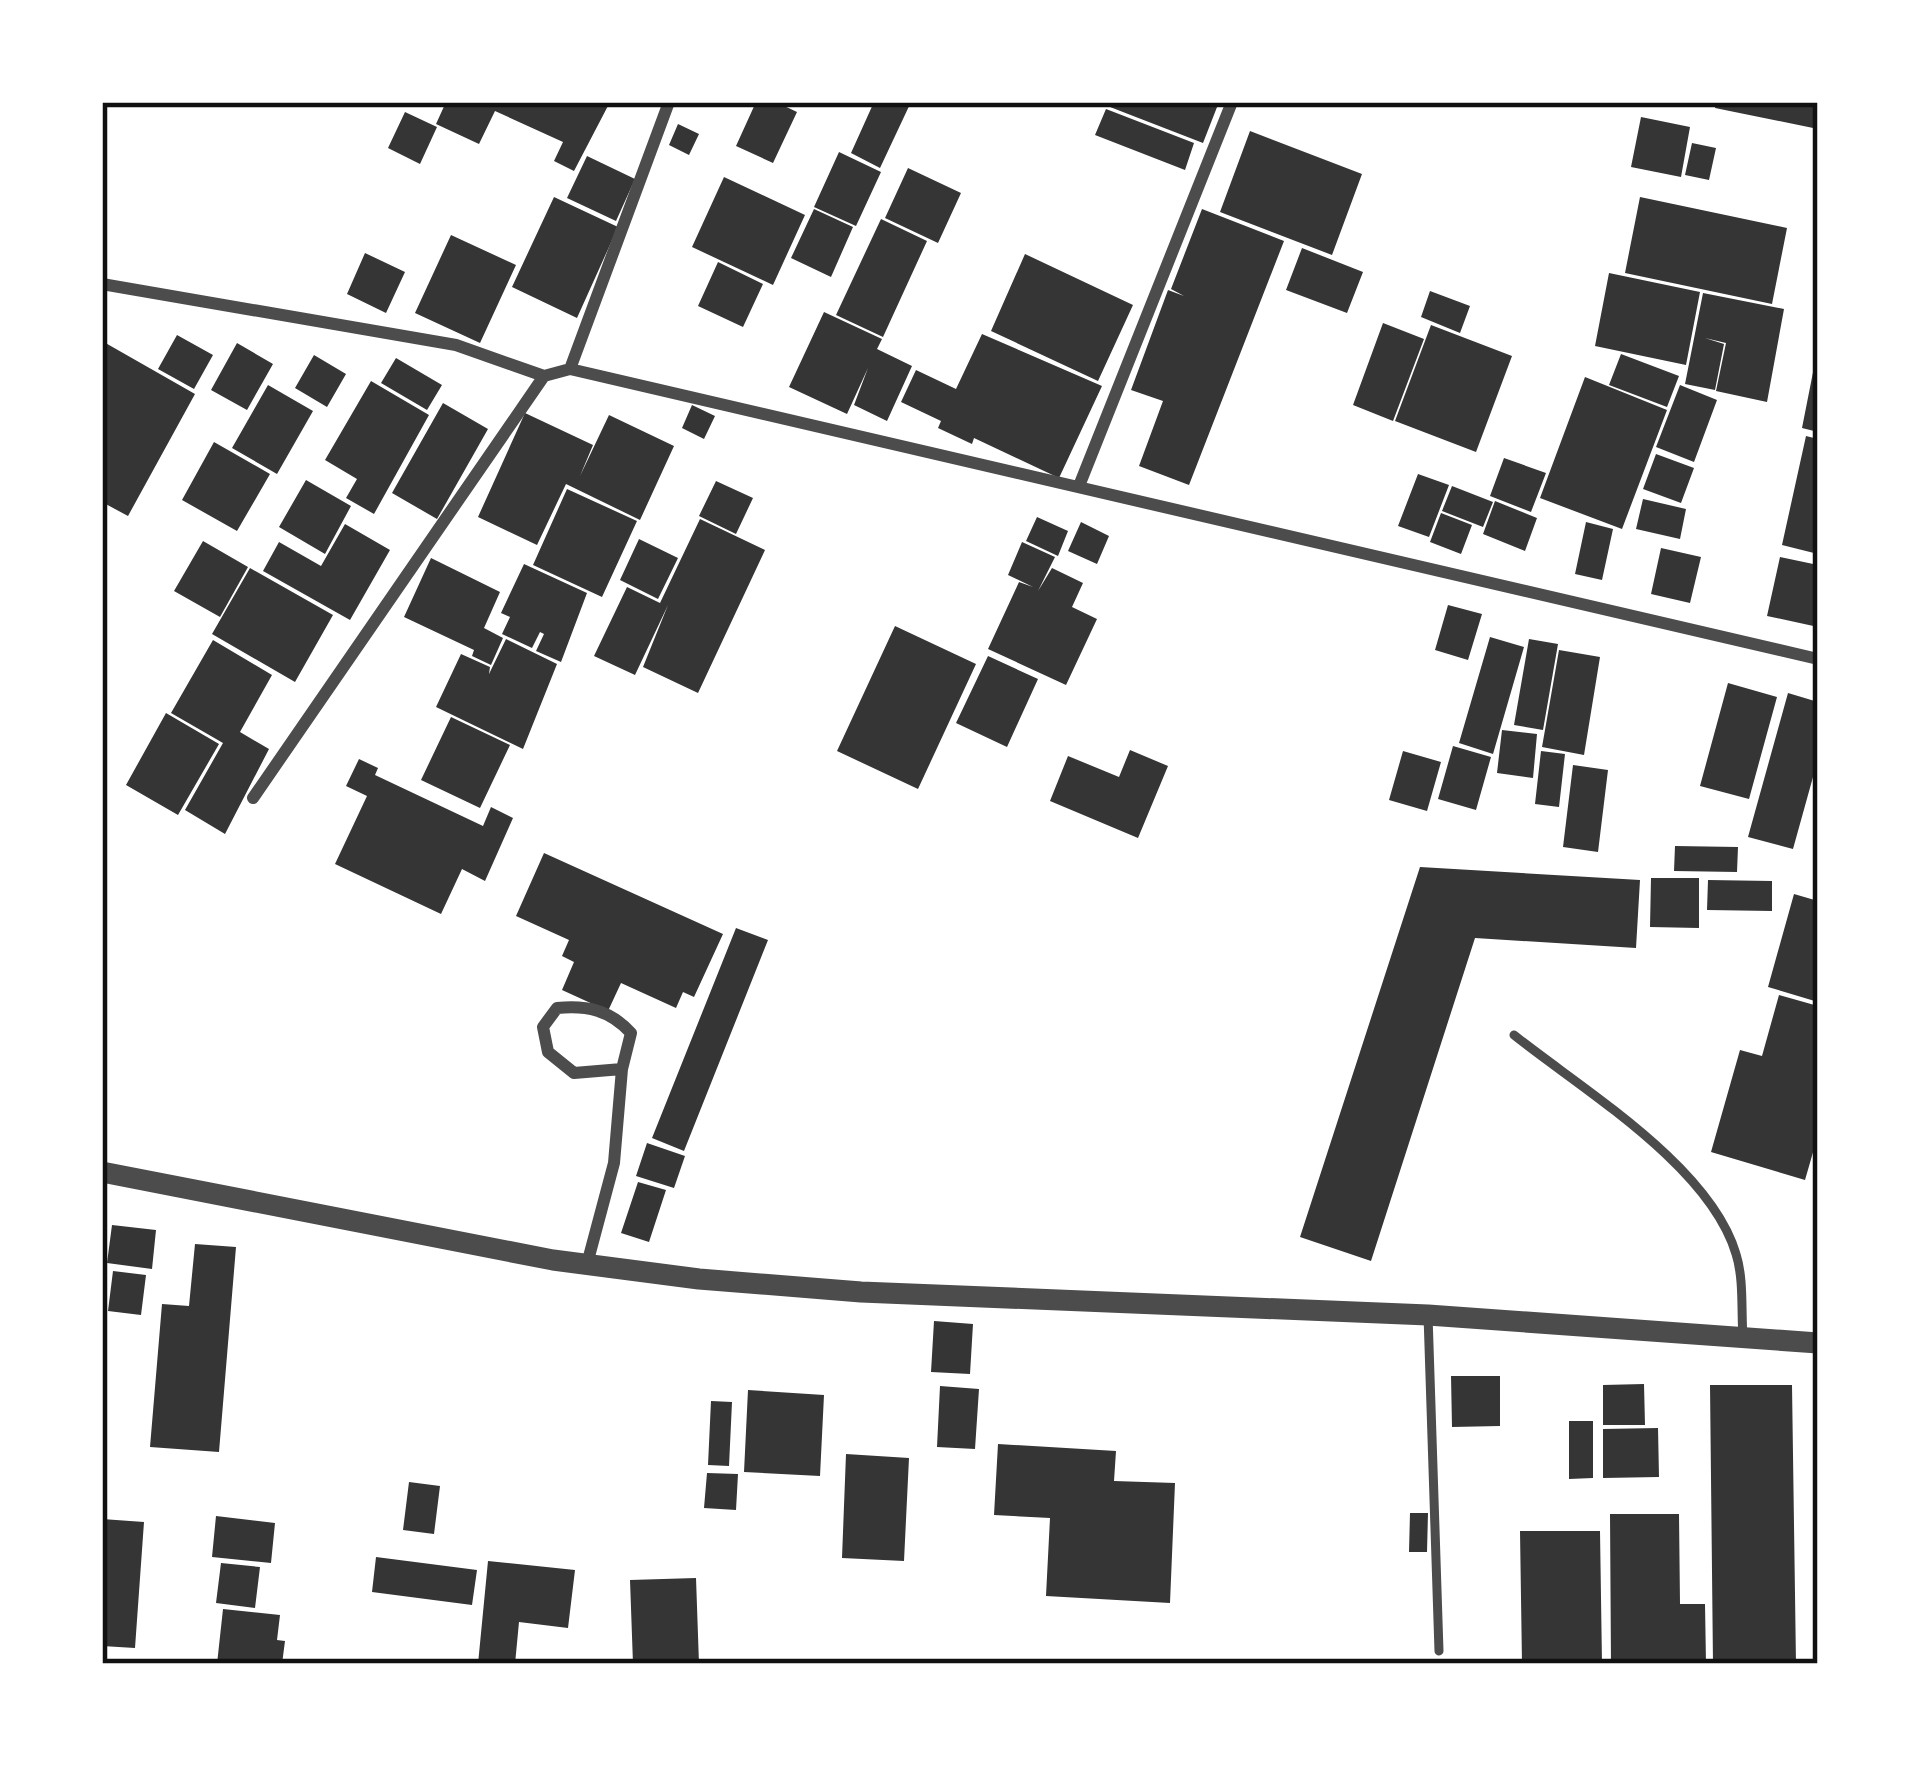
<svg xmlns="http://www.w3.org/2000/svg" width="1920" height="1766" font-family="'DM Sans',sans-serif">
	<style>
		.building { fill: #353535 }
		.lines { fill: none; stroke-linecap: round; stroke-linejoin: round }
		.service { stroke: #4c4c4c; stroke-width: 9 }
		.minor { stroke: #4c4c4c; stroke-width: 12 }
		.tertiary { stroke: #4c4c4c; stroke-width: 21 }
		.neatline { fill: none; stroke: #111; stroke-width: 4.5 }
	</style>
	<rect width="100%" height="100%" fill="#fff"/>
	<path class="building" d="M446 102 499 107 501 102H610L574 171 554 161 563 142 495 111 479 144 436 124Z
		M756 102H776L797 112 773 163 736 146Z
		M874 102H911L880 168 851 153Z
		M1112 102H1219L1203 143 1110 107Z
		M1716 102H1818V129L1715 108Z
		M1106 109 1194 143 1185 170 1095 135Z
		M405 112 437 127 420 164 388 148Z
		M1641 117 1690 127 1681 177 1631 167Z
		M678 124 699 134 689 155 669 145Z
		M1250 131 1362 174 1332 255 1220 212Z
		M1692 143 1716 148 1709 180 1685 175Z
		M839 152 881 172 856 226 814 207Z
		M587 156 635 179 616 221 567 198Z
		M908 168 961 193 938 243 885 218Z
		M724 177 805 215 773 285 692 247Z
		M554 197 618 227 577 318 512 287Z
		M1640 197 1787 228 1772 304 1625 273Z
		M814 209 853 227 831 277 791 258Z
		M1202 209 1284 241 1189 485 1139 466 1163 401 1131 390 1168 290 1184 296 1171 289Z
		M881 219 927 241 883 337 836 315Z
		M451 235 516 265 480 343 415 313Z
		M1302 248 1363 272 1347 313 1286 290Z
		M365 253 405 272 386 313 347 294Z
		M1025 254 1133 305 1098 381 991 331Z
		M718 262 763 284 743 327 698 306Z
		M1609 273 1700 292 1686 365 1595 346Z
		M1430 291 1470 306 1460 333 1421 317Z
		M1703 293 1784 309 1767 402 1716 391 1726 343 1705 338 1724 344 1715 390 1685 384Z
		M824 312 882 339 877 349 912 366 887 421 854 405 868 368 847 414 789 387Z
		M1383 323 1424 339 1393 421 1353 405Z
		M1431 325 1512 356 1476 452 1395 421Z
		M982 334 1102 386 1059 478 974 438 972 444 938 428 941 421 901 402 916 370 956 389Z
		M177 335 213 355 194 389 158 369Z
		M102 341 195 394 128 516 102 502Z
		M237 343 273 364 247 410 211 390Z
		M1621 354 1679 376 1667 407 1609 385Z
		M314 355 346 374 327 407 295 388Z
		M1816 357H1818V432L1802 428Z
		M396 358 442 385 427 410 381 383Z
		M1585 377 1667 410 1622 529 1540 498Z
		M371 381 429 415 374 514 346 498 357 479 325 460Z
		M268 385 313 411 277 474 232 448Z
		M1680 385 1717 400 1694 462 1656 447Z
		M443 403 488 429 437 519 392 493Z
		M692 405 715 416 704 439 682 428Z
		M525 413 593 445 580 476 609 415 674 446 640 520 566 484 537 545 478 517Z
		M1806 436 1818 439V554L1782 545Z
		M214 442 270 474 237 531 182 500Z
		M1656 454 1694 468 1681 503 1643 489Z
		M1504 458 1546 473 1531 512 1490 496Z
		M1418 474 1449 485 1429 537 1398 526Z
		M306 480 351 506 325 554 279 527Z
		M716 481 753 498 736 534 699 516Z
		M1452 486 1493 502 1483 527 1442 511Z
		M567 489 637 521 602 597 533 565Z
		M1643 499 1686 509 1680 539 1636 529Z
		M1495 501 1537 518 1525 551 1483 534Z
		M1441 513 1472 525 1461 554 1430 542Z
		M1037 517 1068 531 1058 556 1026 541Z
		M700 519 765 550 698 693 643 667 668 605 635 675 594 656 627 587 660 603Z
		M1081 522 1109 536 1097 564 1068 551Z
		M1586 522 1613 529 1602 580 1575 574Z
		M345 524 390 550 350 620 263 571 279 542 321 566Z
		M639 539 678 558 658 599 620 580Z
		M203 541 248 567 220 617 174 591Z
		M1022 542 1055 557 1038 591 1052 568 1083 583 1072 607 1097 619 1066 685 988 649 1019 582 1033 587 1008 575Z
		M1661 548 1701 557 1690 603 1651 594Z
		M1780 557 1818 565V627L1767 616Z
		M431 558 500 592 484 628 503 638 491 665 472 656 474 650 404 617Z
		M524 564 587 593 561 662 536 651 544 634 540 632 532 648 502 634 510 617 501 613Z
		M250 568 333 615 295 682 212 634Z
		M1448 605 1482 614 1468 660 1435 650Z
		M895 626 976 664 918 789 837 751Z
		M1490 637 1524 647 1493 754 1459 743Z
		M506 639 557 664 523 749 436 707 461 654 490 667 489 674Z
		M1529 639 1558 644 1543 730 1514 725Z
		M213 640 272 675 240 732 269 749 225 834 185 810 223 743 171 713Z
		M1559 650 1600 657 1584 755 1542 747Z
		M988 656 1038 679 1007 747 956 723Z
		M1728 683 1777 697 1749 799 1700 786Z
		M1788 693 1818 702V759L1793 849 1748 837Z
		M166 713 219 744 178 815 126 785Z
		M451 717 510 745 480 808 421 780Z
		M1502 730 1537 734 1533 778 1497 773Z
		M1453 746 1491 757 1476 810 1438 799Z
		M1130 750 1168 766 1138 838 1050 801 1068 756 1119 777Z
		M1403 751 1441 762 1427 811 1389 800Z
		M1541 751 1565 754 1559 807 1535 804Z
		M359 759 378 768 375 775 483 826 491 807 513 818 485 881 462 869 441 914 335 864 367 796 346 786Z
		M1573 765 1608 770 1598 852 1563 847Z
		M1675 846 1738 847 1737 872 1674 871Z
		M544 853 723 934 694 997 683 992 676 1008 621 983 608 1011 562 990 574 962 562 956 569 940 516 916Z
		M1420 867 1640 880 1636 948 1475 938 1371 1261 1300 1237Z
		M1651 878H1699V928L1650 927Z
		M1708 880 1772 881V911L1707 910Z
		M1794 894 1818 901V1002L1768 987Z
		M736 928 768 940 684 1151 652 1138Z
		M1779 995 1818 1006V1135L1805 1180 1711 1152 1740 1050 1762 1056Z
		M647 1143 685 1156 674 1188 636 1176Z
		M638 1182 666 1190 649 1242 621 1233Z
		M112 1225 156 1230 152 1269 107 1263Z
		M195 1244 236 1247 219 1452 150 1447 162 1304 189 1306Z
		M113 1271 146 1275 141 1315 108 1311Z
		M934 1321 973 1324 970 1374 931 1372Z
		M1451 1376H1500V1426L1452 1427Z
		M1644 1384 1645 1425H1603V1385Z
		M1710 1385H1792L1796 1664H1713Z
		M940 1386 979 1389 975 1449 937 1447Z
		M748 1390 824 1395 820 1476 744 1472Z
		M711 1401 732 1402 729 1466 708 1465Z
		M1569 1421H1593V1478L1569 1479Z
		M1658 1428 1659 1477 1603 1478V1429Z
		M998 1444 1116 1451 1114 1481 1175 1483 1170 1603 1046 1596 1050 1518 994 1515Z
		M846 1454 909 1458 904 1561 842 1558Z
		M707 1473 738 1474 736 1510 704 1508Z
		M409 1482 440 1486 434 1534 403 1530Z
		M1410 1513H1428L1427 1552H1409Z
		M1610 1514H1679L1680 1604H1705L1706 1664H1611Z
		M216 1516 275 1523 271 1563 212 1557Z
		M102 1519 144 1522 135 1648 102 1646Z
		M1520 1531H1600L1602 1664H1522Z
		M376 1557 477 1570 472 1605 372 1592Z
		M488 1561 575 1570 568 1628 519 1622 515 1664H478Z
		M221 1563 260 1567 255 1608 216 1603Z
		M696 1578 699 1664H633L630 1580Z
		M223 1609 280 1615 277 1640 285 1641 282 1664H217Z"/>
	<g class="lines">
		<path class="service" d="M1514 1035C1583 1090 1710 1166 1736 1254 1744 1279 1741 1311 1743 1337
			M1428 1315 1439 1651"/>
		<path class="minor" d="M102 284 456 345 544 376 570 369 1818 659
			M570 369 669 102
			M1079 486 1232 102
			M253 798 544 376
			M587 1264 614 1163 622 1069 631 1033C610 1010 587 1005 557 1008L543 1027 548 1052 574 1073 622 1069"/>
		<path class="tertiary" d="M102 1172 553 1260 699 1279 861 1292 1428 1315 1818 1343"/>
	</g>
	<rect width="1920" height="1766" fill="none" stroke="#ffffff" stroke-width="210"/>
	<rect x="105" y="105" width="1710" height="1556" class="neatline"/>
</svg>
